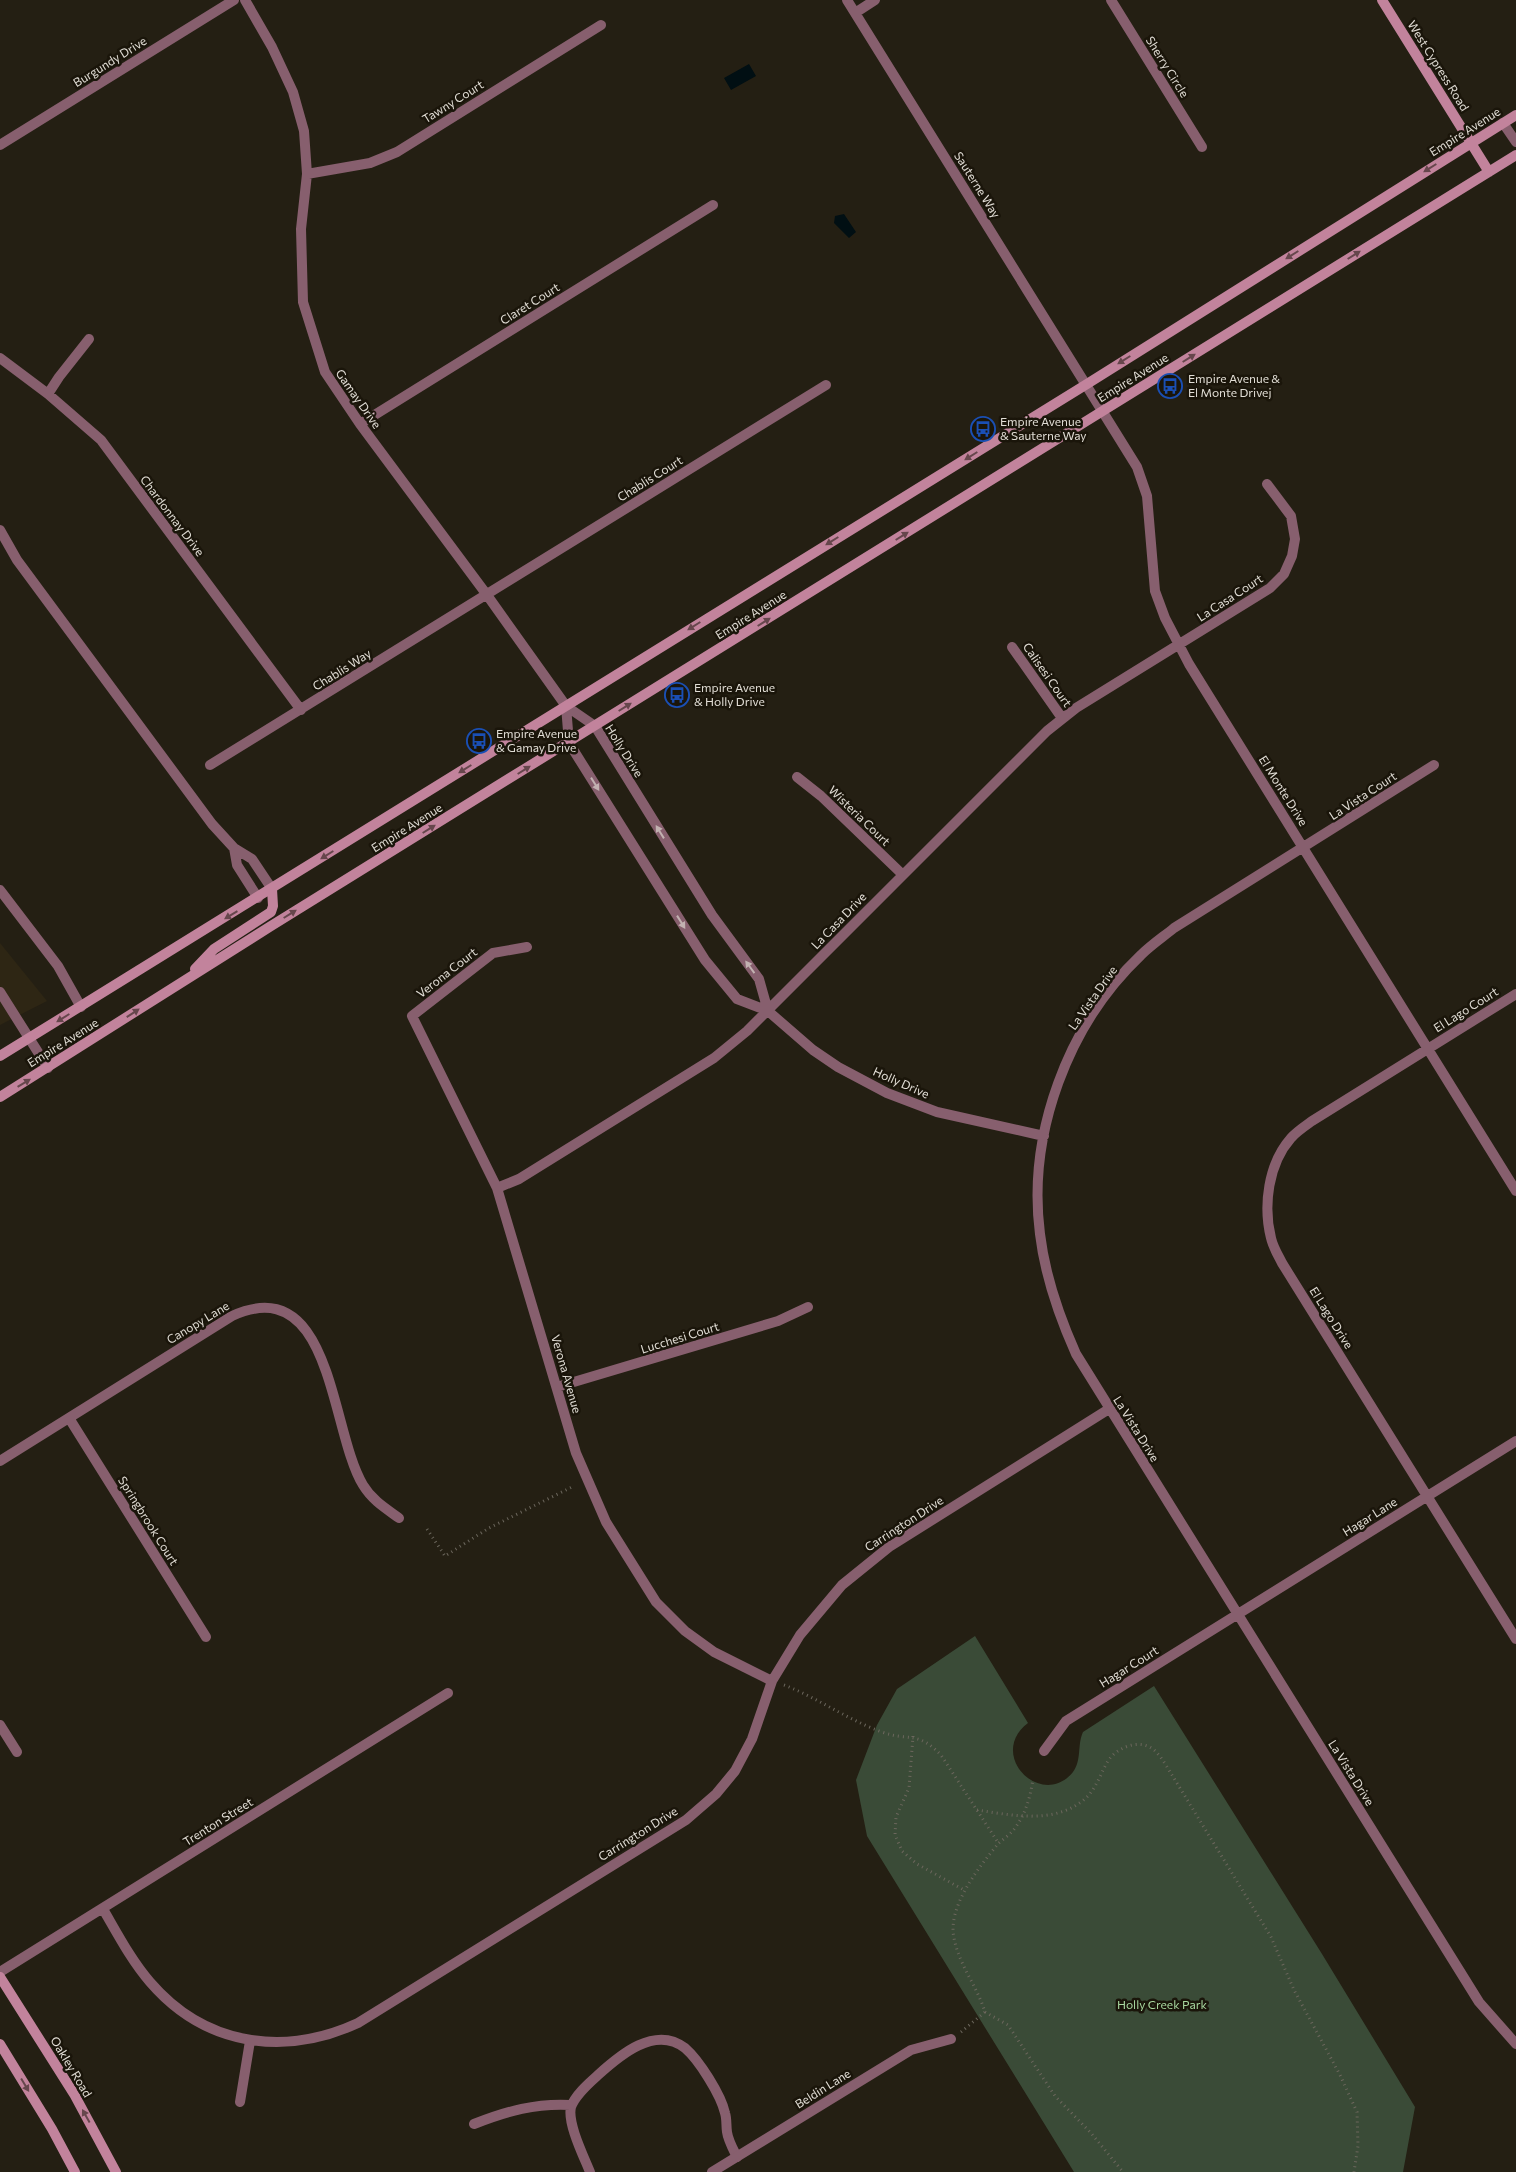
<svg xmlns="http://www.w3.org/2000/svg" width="1516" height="2172" font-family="Commissioner,sans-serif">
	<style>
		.built { fill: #2e2614 }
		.green { fill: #3a4b37 }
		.water { fill: #010f13 }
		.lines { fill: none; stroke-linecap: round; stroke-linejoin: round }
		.path { stroke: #6c675d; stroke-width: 3; stroke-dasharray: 1 4; stroke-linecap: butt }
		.lane { stroke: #875f6e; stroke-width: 10 }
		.street { stroke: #875f6e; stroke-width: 10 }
		.secondary { stroke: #c2839c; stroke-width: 10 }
		.oneway { fill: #66464c }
		.oneway2 { fill: #c2b1b1 }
		.labels { text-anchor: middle; stroke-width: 5; stroke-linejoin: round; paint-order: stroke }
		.street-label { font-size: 12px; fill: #e1ddd5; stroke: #1a150a }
		.poi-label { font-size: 12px; fill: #e1ddd5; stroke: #1a150a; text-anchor: start }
		.park-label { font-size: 12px; fill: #a9d9a0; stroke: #1a150a }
	</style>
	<rect width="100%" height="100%" fill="#241f13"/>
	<path class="built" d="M0 943 47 1001 0 1025Z"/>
	<path class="green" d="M975 1636 1028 1723C986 1755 1042 1810 1073 1772 1082 1760 1077 1745 1083 1732L1154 1686 1322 1954 1415 2107 1403 2172H1074L867 1836 856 1780 877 1725 897 1689Z"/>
	<path class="water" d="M749 64 756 76 731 90 724 78Z
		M844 214 856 232 849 238 834 223 835 216Z"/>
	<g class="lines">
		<path class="path" d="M427 1529 445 1556 489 1528 572 1487
			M784 1685C818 1698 848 1720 882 1732 909 1742 917 1730 941 1755L999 1844
			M913 1736 909 1788 896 1817 895 1835 902 1851 917 1864 964 1890
			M977 1810C1011 1815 1051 1824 1081 1802 1096 1791 1099 1776 1108 1761 1117 1747 1140 1738 1154 1750 1161 1756 1167 1767 1172 1775L1271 1937 1294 1990 1340 2075 1357 2112 1358 2146 1354 2172
			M985 2012 1008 2025 1055 2096 1091 2133 1123 2172
			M961 2032 985 2012C977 1986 959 1965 954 1938 947 1907 979 1867 998 1844 1003 1839 1010 1835 1015 1828 1026 1813 1030 1798 1033 1779"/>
		<path class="lane" d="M0 992 48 1068
			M474 2124C507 2111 536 2103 571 2105
			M590 2172C584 2157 567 2123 571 2107 575 2095 589 2083 598 2075 620 2055 655 2025 685 2048 699 2060 721 2095 725 2113 727 2119 726 2126 727 2132 728 2140 733 2149 737 2157"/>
		<path class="street" d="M245 0 272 47 293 92 304 131 307 174 301 229 303 302 325 372 360 424 487 595 566 706 595 726 712 915 759 979 768 1011
			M847 0 1137 467 1147 496 1155 591 1165 618 1189 664 1516 1191
			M1111 0 1202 147
			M855 13 875 0
			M1503 123 1516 142
			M0 145 234 0
			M307 174 370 163 397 152 601 25
			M0 358 48 394 101 440 301 710
			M48 394 59 377 89 339
			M360 424 713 205
			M0 530 17 560 212 824 234 848 252 859 272 889
			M1012 647 1062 718
			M566 706 569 743 705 960 737 999 768 1011 813 1050 838 1067 887 1093 937 1112 1044 1136
			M210 765 826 385
			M1434 765 1174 928C1163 937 1151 945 1141 955 1068 1024 1027 1134 1040 1234 1045 1276 1059 1316 1076 1354L1479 2002 1516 2044
			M797 777 821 796 902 874
			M234 848 237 865 258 898
			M0 890 58 966 81 1007
			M527 947 493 953 412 1016 497 1188 576 1453 606 1522 656 1602 685 1631 714 1652 772 1681
			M1516 994 1312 1121C1305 1126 1296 1132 1291 1138 1268 1164 1263 1206 1271 1238 1273 1247 1278 1255 1282 1263L1516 1639
			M497 1188 519 1179 714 1058 747 1031 1047 731 1076 708 1270 588 1284 574 1292 556 1295 539 1291 516 1267 484
			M557 1387 778 1321 808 1307
			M69 1418 206 1637
			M0 1461 232 1316C333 1270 330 1431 363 1485 372 1500 385 1508 399 1518
			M0 1725 17 1752
			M1044 1751 1066 1721 1516 1441
			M103 1909C117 1933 131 1960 150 1982 205 2046 284 2057 358 2023L686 1820 716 1794 735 1771 752 1739 772 1681 800 1635 842 1585 889 1547 1109 1409
			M0 1972 448 1693
			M240 2102 250 2041
			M712 2172 911 2050 951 2039"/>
		<path class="secondary" d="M1382 0 1489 172
			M195 969 214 949 271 912 273 906 272 889
			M0 1056 1087 384 1516 115
			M0 1097 271 926 1516 155
			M0 1977 74 2094 116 2172
			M0 2044 52 2129 75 2172"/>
	</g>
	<defs><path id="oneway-solid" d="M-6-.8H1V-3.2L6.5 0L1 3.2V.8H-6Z" transform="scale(1.25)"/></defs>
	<g class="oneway">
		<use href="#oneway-solid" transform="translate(1430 168) rotate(148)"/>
		<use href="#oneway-solid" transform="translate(1292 255) rotate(148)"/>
		<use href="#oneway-solid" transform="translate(1354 255) rotate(-32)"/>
		<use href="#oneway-solid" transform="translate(1189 358) rotate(-32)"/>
		<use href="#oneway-solid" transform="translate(1124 360) rotate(148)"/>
		<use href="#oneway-solid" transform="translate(971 456) rotate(148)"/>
		<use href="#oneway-solid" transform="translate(902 536) rotate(-32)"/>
		<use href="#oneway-solid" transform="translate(832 541) rotate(148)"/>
		<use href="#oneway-solid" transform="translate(764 622) rotate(-32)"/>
		<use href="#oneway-solid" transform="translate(694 626) rotate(148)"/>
		<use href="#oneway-solid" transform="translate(625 707) rotate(-32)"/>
		<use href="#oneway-solid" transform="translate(465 769) rotate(148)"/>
		<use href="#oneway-solid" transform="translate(524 770) rotate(-32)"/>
		<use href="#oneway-solid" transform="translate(429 829) rotate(-32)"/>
		<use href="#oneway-solid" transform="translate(327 855) rotate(148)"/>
		<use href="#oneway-solid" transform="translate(290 914) rotate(-32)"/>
		<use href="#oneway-solid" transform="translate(231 915) rotate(149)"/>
		<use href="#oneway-solid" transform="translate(133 1013) rotate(-33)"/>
		<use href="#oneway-solid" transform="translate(63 1018) rotate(148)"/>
		<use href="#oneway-solid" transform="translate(24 1083) rotate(-31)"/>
		<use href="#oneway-solid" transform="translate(25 2085) rotate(59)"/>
		<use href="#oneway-solid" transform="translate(86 2116) rotate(-119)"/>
	</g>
	<g class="oneway2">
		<use href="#oneway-solid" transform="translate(595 784) rotate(58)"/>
		<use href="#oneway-solid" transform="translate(660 832) rotate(-122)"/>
		<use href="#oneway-solid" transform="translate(681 922) rotate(58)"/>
		<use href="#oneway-solid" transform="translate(750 967) rotate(-126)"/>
	</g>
	<defs>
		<symbol id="bus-ring" viewBox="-11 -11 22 22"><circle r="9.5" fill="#1a150a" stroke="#1a4fb4" stroke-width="1.5"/><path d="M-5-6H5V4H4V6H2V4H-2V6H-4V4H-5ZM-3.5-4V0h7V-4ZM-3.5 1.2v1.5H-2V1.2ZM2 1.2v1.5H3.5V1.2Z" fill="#1a4fb4"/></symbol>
	</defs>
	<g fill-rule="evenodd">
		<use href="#bus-ring" x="1156" y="372" width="28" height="28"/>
		<use href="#bus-ring" x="969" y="415" width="28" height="28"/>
		<use href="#bus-ring" x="663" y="681" width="28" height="28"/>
		<use href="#bus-ring" x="465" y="727" width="28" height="28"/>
	</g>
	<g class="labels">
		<g class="street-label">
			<text transform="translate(110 62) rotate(-32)" y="4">Burgundy Drive</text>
			<text transform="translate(1438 66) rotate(58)" y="4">West Cypress Road</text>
			<text transform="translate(1167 67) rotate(58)" y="4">Sherry Circle</text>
			<text transform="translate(453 102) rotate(-32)" y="4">Tawny Court</text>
			<text transform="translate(1465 132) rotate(-32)" y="4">Empire Avenue</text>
			<text transform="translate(977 185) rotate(58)" y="4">Sauterne Way</text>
			<text transform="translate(530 304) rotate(-32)" y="4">Claret Court</text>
			<text transform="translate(1133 378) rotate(-32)" y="4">Empire Avenue</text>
			<text transform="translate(358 399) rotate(55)" y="4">Gamay Drive</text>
			<text transform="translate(650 479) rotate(-32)" y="4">Chablis Court</text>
			<text transform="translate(172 516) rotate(53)" y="4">Chardonnay Drive</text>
			<text transform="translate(1230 598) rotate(-33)" y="4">La Casa Court</text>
			<text transform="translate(751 615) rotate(-32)" y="4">Empire Avenue</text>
			<text transform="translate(342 670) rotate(-32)" y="4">Chablis Way</text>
			<text transform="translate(1047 675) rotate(55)" y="4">Calisesi Court</text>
			<text transform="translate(624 751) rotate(58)" y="4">Holly Drive</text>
			<text transform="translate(1283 791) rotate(58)" y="4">El Monte Drive</text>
			<text transform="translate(1363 796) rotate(-33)" y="4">La Vista Court</text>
			<text transform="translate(859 816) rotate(44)" y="4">Wisteria Court</text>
			<text transform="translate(407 828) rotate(-32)" y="4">Empire Avenue</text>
			<text transform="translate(839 921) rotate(-46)" y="4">La Casa Drive</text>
			<text transform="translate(447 973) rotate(-38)" y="4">Verona Court</text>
			<text transform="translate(1093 998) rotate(-55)" y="4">La Vista Drive</text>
			<text transform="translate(1466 1010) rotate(-32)" y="4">El Lago Court</text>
			<text transform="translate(63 1043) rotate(-32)" y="4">Empire Avenue</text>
			<text transform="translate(901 1083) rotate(24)" y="4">Holly Drive</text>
			<text transform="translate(1331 1318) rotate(58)" y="4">El Lago Drive</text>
			<text transform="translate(198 1323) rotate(-31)" y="4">Canopy Lane</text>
			<text transform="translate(680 1338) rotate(-17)" y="4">Lucchesi Court</text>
			<text transform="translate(566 1374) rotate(74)" y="4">Verona Avenue</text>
			<text transform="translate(1136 1429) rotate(58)" y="4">La Vista Drive</text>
			<text transform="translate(1370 1517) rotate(-32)" y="4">Hagar Lane</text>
			<text transform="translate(148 1521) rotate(58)" y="4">Springbrook Court</text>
			<text transform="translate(904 1524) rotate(-33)" y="4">Carrington Drive</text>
			<text transform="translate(1129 1667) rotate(-32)" y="4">Hagar Court</text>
			<text transform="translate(1351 1773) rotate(58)" y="4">La Vista Drive</text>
			<text transform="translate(218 1822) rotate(-32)" y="4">Trenton Street</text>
			<text transform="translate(638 1834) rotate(-32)" y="4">Carrington Drive</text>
			<text transform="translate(71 2067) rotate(59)" y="4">Oakley Road</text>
			<text transform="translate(823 2089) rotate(-32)" y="4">Beldin Lane</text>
		</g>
		<g class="poi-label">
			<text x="1188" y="383">Empire Avenue &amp;<tspan x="1188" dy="14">El Monte Drivej</tspan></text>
			<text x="1000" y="426">Empire Avenue<tspan x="1000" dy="14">&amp; Sauterne Way</tspan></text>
			<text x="694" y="692">Empire Avenue<tspan x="694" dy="14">&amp; Holly Drive</tspan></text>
			<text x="496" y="738">Empire Avenue<tspan x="496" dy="14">&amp; Gamay Drive</tspan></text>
		</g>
		<g class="park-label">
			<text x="1162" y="2009">Holly Creek Park</text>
		</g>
	</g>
</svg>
